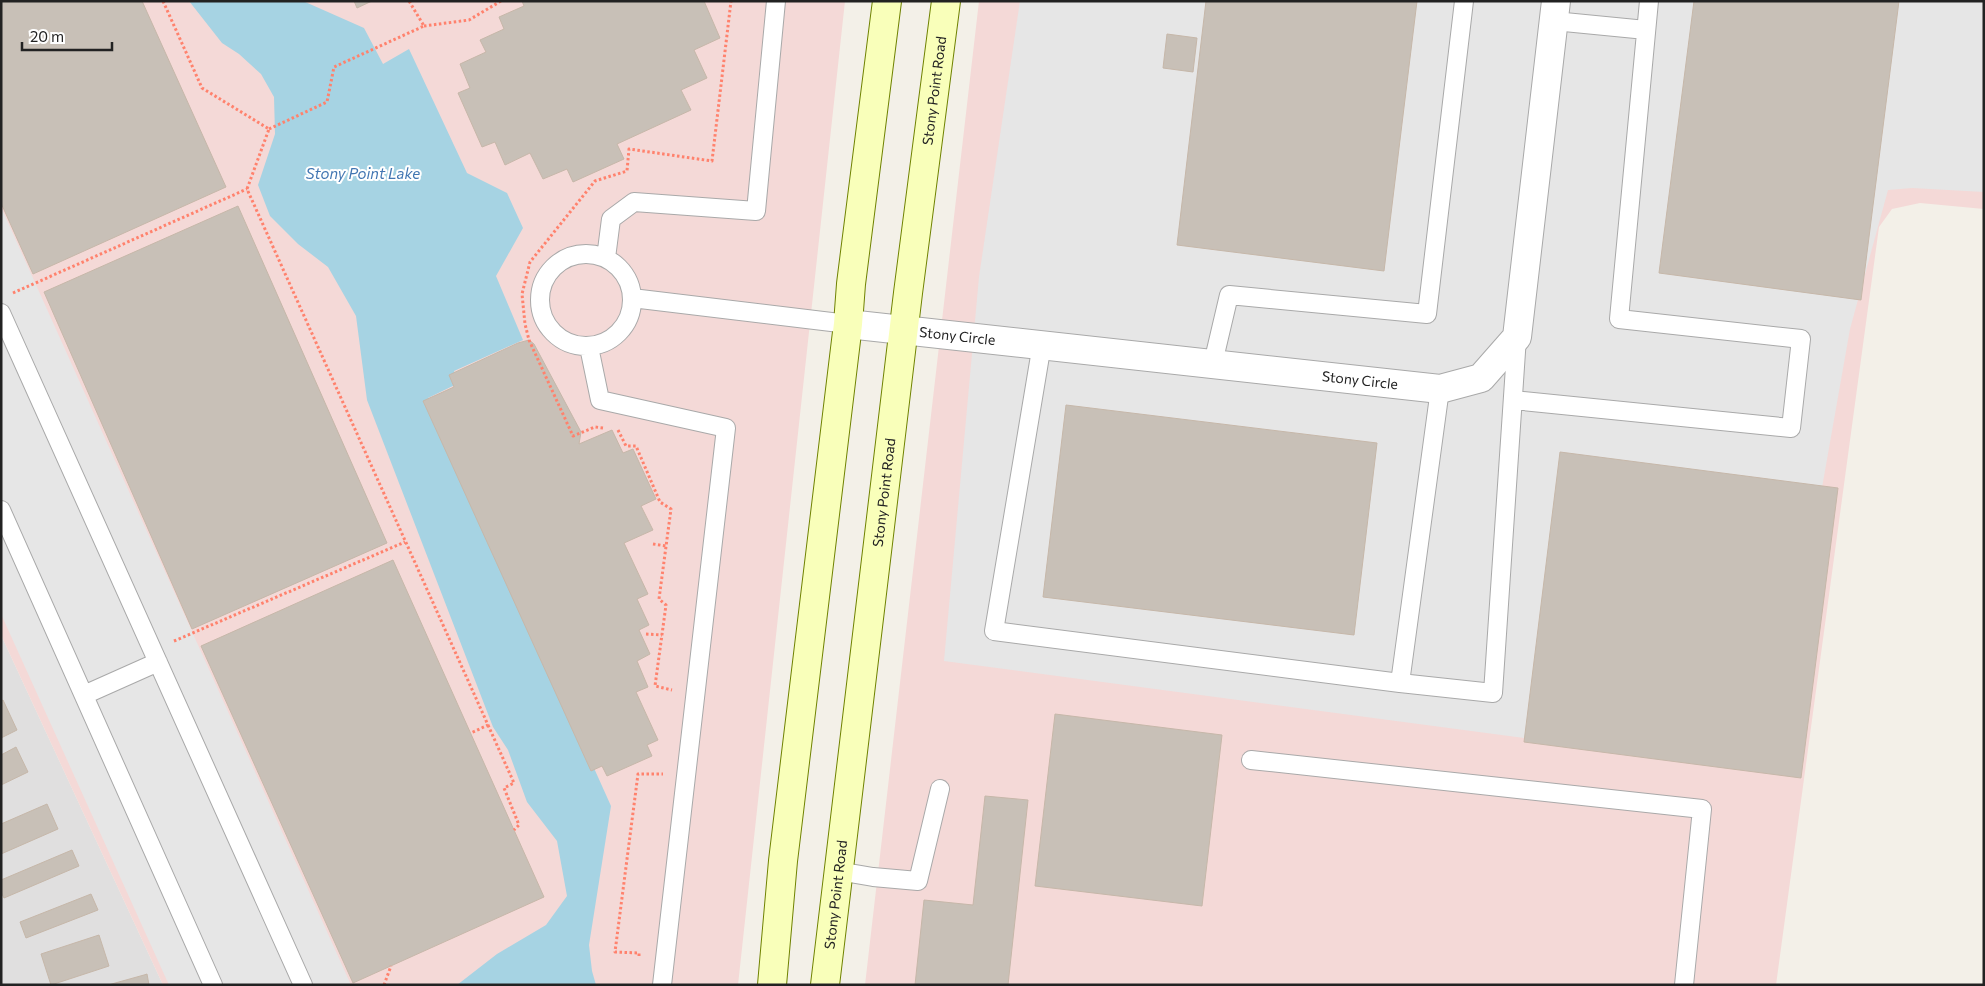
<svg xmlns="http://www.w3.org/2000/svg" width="1985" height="986" font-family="Commissioner,sans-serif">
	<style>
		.residential { fill: #e0dfdf }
		.commercial { fill: #f4d9d7 }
		.parking { fill: #e6e6e6 }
		.water { fill: #a6d3e3 }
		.building { fill: #c8c0b7; stroke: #c6b7a9 }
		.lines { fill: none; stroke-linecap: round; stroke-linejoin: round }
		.service-casing { stroke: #a9a9a9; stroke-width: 20 }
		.minor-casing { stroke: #a9a9a9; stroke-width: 30 }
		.secondary-casing { stroke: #6f8200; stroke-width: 30 }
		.path { stroke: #ff826d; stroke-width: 3; stroke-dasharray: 2.5 2.5; stroke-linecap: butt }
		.service { stroke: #fff; stroke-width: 18 }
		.minor { stroke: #fff; stroke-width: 28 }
		.secondary { stroke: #f9ffba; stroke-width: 28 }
		.labels { text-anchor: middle; stroke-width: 4; stroke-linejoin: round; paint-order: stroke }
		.street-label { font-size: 14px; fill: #222; stroke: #fff }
		.water-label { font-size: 15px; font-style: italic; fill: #4276b2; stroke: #fff }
	</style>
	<rect width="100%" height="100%" fill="#f3f0e8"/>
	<path class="residential" d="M1 635 163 985H1Z"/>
	<path class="commercial" d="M1 1H845L738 985H163L1 635Z
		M979 1H1984V209L1920 203 1892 209 1879 227 1776 985H865Z"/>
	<path class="parking" d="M1020 1H1984V192L1912 188 1888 190 1850 329 1772 771 944 661 979 277Z
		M1 207 351 985H169L1 614Z"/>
	<path class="water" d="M189 1H303L364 28 383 64 409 49 467 173 507 193 523 228 496 276 523 340 454 371 459 383 428 398 611 806 589 945 592 971 596 985H457L497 954 546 925 567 896 557 841 527 802 508 750 493 727 367 400 356 316 328 267 298 244 270 216 258 185 275 134 274 97 261 74 239 54 222 43Z"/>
	<path class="building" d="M1 1H142L226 187 33 274 1 203Z
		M354 1H372L357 8Z
		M522 1H704L720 38 694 50 707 78 681 90 691 110 617 144 624 159 573 182 567 169 543 179 530 153 505 165 495 142 482 147 458 93 470 88 460 64 486 52 480 40 504 29 499 17 524 6Z
		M1206 1H1417L1384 271 1177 245Z
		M1694 1H1899L1861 300 1659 273Z
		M1167 34 1197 38 1193 72 1163 68Z
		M238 206 387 543 192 629 44 292Z
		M529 340 534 344 581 432 579 444 612 430 623 453 633 449 656 499 641 506 653 530 624 543 648 594 637 599 649 625 639 630 650 654 637 661 648 687 636 692 658 740 647 745 652 756 607 776 602 766 591 771 423 401 454 387 449 375 518 343Z
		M1066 405 1377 443 1354 635 1043 597Z
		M1560 452 1838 488 1801 778 1524 742Z
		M393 560 544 897 353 983 201 646Z
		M3 700 17 730 1 738V701Z
		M1055 714 1222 735 1202 906 1035 886Z
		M16 747 28 772 1 785V755Z
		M985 796 1028 800 1008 985H915L924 900 973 905Z
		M47 804 58 829 1 854V824Z
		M72 850 79 866 4 898 1 892V880Z
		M91 894 98 910 26 938 20 922Z
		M99 935 109 966 51 985 41 954Z
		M147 974 149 985H108L144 975Z"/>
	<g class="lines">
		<defs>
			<path id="service" d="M1554 21 1646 30
				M540 300a46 46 0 1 1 92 0a46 46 0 1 1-92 0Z
				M606 258 611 219 634 202 756 211 776 1
				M632 298 848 324
				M1 313 303 985
				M1042 344 994 631 1400 683
				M589 347 600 400 726 428 662 985
				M1213 363 1229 295 1427 314 1464 1
				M1440 389 1400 683 1493 693 1517 337
				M1513 400 1791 428 1801 339 1619 319 1649 1
				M1 510 213 985
				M84 695 158 662
				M1251 760 1702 809 1684 985
				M838 871 873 877 918 881 940 789"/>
			<g id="minor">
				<path id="s1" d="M848 324 1440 389 1481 378 1517 337 1556 1"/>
			</g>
			<g id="secondary">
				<path d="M772 985 783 861 848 324 851 284 887 1"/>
				<path id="s2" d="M825 985 908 293 946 1"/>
			</g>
		</defs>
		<use href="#service" class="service-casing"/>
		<use href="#minor" class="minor-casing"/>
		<use href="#secondary" class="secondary-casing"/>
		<path class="path" d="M163 1 202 88 269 129 247 189 488 725 471 733
			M424 26 469 20 501 1
			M269 129 327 102 334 67 424 26 409 1
			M13 293 247 189
			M603 428 595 427 573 436 529 340 525 324 522 294 530 262 595 181 627 171 629 149 712 161 731 1
			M618 430 626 446H636L660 502 671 509 659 599 666 605 655 686 672 690
			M653 544 666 546
			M646 634 662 635
			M174 641 405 542
			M488 725 514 783 504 788 519 825 514 830
			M639 956V953L615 952 638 774H663
			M384 985 391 966"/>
		<use href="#service" class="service"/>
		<use href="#minor" class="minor"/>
		<use href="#secondary" class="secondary"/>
	</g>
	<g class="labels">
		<g class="street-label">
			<text dy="5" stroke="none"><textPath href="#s2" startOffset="901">Stony Point Road</textPath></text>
			<text dy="5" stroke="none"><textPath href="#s1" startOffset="110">Stony Circle</textPath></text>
			<text dy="5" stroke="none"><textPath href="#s1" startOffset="515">Stony Circle</textPath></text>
			<text dy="5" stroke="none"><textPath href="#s2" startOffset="496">Stony Point Road</textPath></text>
			<text dy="5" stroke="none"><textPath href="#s2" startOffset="91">Stony Point Road</textPath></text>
		</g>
		<g class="water-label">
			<text x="363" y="179">Stony Point Lake</text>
		</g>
	</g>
	<rect width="1985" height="986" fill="none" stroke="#222222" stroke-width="5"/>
	<path d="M22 42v8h90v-8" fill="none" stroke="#222222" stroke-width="2.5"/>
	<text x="30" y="42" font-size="15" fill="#222222" stroke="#ffffff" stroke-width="4" paint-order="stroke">20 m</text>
</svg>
